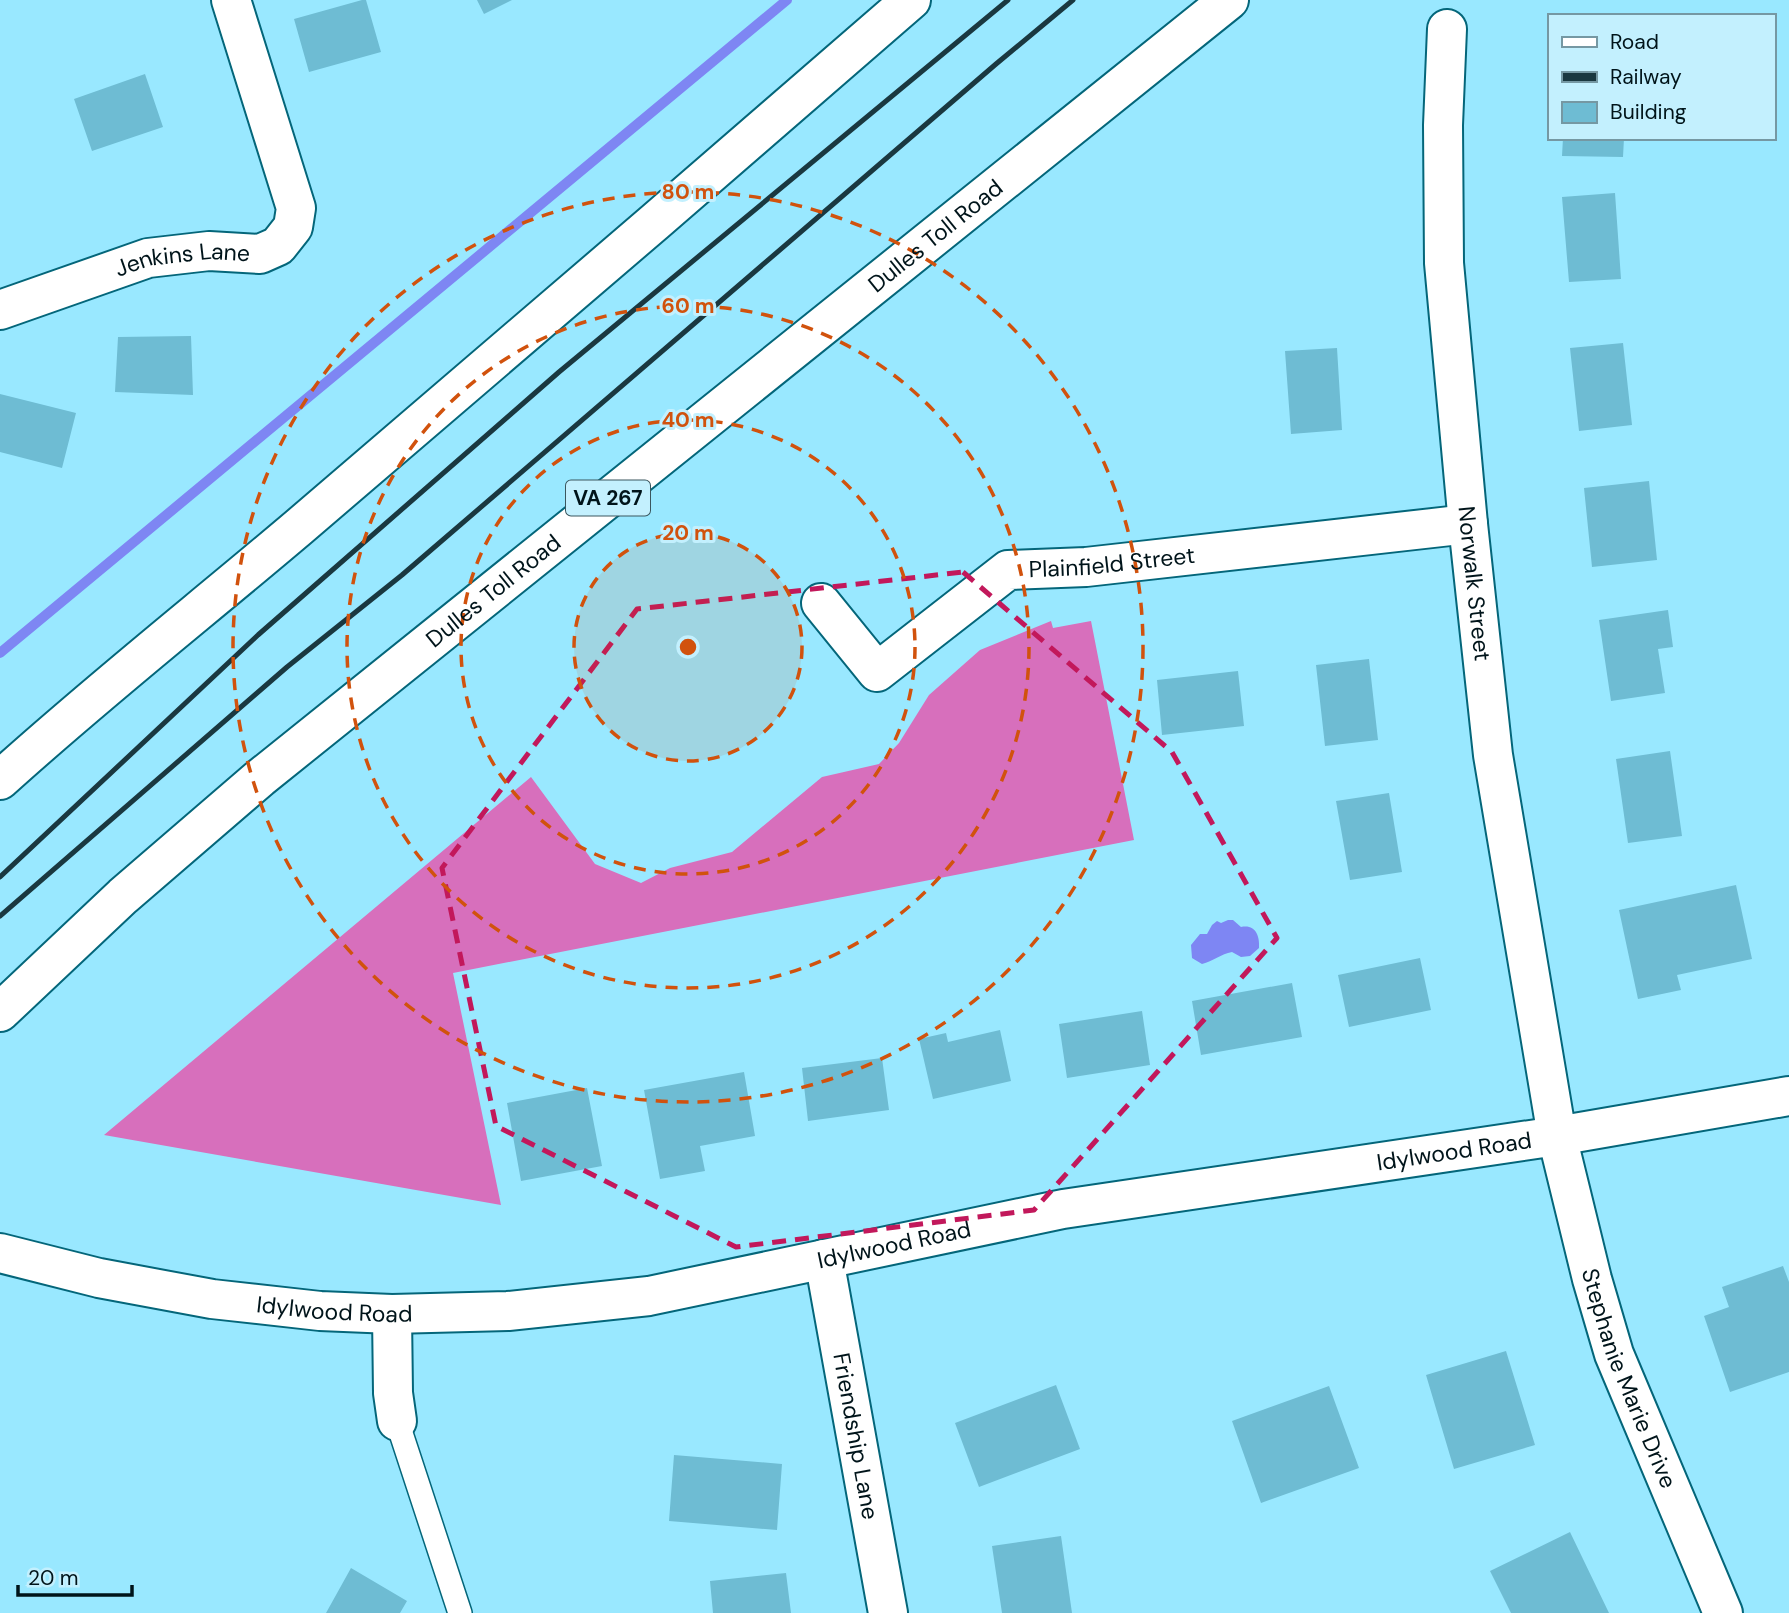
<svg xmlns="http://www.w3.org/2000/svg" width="1789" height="1613" font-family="'DM Sans',sans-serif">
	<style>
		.forest { fill: #d76fbc }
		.water { fill: #7e86f3 }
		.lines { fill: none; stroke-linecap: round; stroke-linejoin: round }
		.stream { stroke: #7e86f3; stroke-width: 10 }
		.building { fill: #6ebcd3 }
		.lane-casing { stroke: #04667a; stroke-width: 26 }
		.street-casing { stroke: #04667a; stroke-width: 42 }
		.secondary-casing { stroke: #04667a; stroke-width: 42 }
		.highway-casing { stroke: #04667a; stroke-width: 42 }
		.lane { stroke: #fff; stroke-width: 23 }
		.street { stroke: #fff; stroke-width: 38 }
		.secondary { stroke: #fff; stroke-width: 38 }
		.highway { stroke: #fff; stroke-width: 38 }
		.rail { stroke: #1a3840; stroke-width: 5 }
		.marked { fill: none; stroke: #c2185b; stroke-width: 5; stroke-dasharray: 14 9; stroke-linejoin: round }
		.ring { fill: none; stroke: #d1520d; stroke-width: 3.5; stroke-dasharray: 12 9 }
		.labels { text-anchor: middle; stroke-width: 6; stroke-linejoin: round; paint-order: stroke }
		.shield { fill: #c3f0fe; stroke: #3a565e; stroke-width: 2 }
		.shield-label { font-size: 21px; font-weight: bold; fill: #00141a }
		.street-label { font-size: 23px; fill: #00141a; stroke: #c3f0fe }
		.centre { fill: #d1520d; stroke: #c3f0fe; stroke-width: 3.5 }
		.ring-label { font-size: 21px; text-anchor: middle; font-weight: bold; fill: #d1520d; stroke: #c3f0fe; stroke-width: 6; stroke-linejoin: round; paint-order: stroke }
	</style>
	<rect width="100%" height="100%" fill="#99e8ff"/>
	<path class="forest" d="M1051 621 1053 628 1091 621 1134 840 453 973 501 1205 104 1135 531 777 595 864 641 883 670 868 732 852 822 777 879 764 899 743 929 695 980 650Z"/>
	<path class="water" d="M1228 920H1233L1241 927C1255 924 1260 935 1259 948L1250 956 1241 957 1232 952C1221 954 1213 961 1202 964L1192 958 1191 945 1200 934H1207L1212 925 1217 921 1221 923Z"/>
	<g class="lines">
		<path class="stream" d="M0 653 787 0"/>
	</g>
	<path class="building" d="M362 0H366L381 52 309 72 294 19Z
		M477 0H512L484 14Z
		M145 74 163 127 92 151 74 99Z
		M1563 138H1624L1623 157 1562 156Z
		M1615 193 1621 279 1569 282 1562 197Z
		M191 336 193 395 115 392 118 337Z
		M1623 343 1632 425 1579 431 1570 348Z
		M1337 348 1342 430 1291 434 1285 351Z
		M0 394 76 413 62 468 0 452Z
		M1649 481 1657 560 1592 567 1584 488Z
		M1668 610 1673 647 1658 649 1665 693 1611 701 1599 620Z
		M1369 659 1378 740 1325 746 1316 665Z
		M1238 671 1244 726 1162 735 1157 680Z
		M1670 751 1682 836 1628 843 1616 759Z
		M1389 793 1402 872 1350 880 1336 801Z
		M1736 885 1752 959 1677 975 1681 990 1638 999 1619 910Z
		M1420 958 1431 1010 1349 1027 1338 975Z
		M1292 983 1302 1037 1201 1055 1192 1001Z
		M1142 1011 1150 1065 1067 1078 1059 1024Z
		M1000 1030 1011 1081 933 1099 919 1039 946 1033 948 1042Z
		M882 1058 889 1110 808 1121 802 1068Z
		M744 1072 755 1136 700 1146 705 1171 660 1179 644 1090Z
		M587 1088 602 1166 521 1181 507 1103Z
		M1783 1266 1789 1282V1372L1730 1392 1704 1316 1729 1307 1722 1287Z
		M1506 1351 1535 1445 1454 1469 1426 1375Z
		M1056 1385 1080 1449 979 1487 955 1423Z
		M1329 1386 1359 1468 1261 1503 1232 1421Z
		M674 1455 782 1464 777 1530 669 1521Z
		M1570 1532 1609 1613H1511L1490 1571Z
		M1061 1536 1072 1613H1002L992 1546Z
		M351 1568 407 1601 400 1613H326Z
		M786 1573 791 1613H713L710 1581Z"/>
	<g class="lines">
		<defs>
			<path id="lane" d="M397 1421 460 1613"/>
			<g id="street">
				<path id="s1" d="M1447 29 1443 125 1444 263 1468 524 1493 755 1557 1136 1592 1279 1614 1354 1723 1613"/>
				<path id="s2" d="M0 310 148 258 209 251 260 254 278 246 293 227 296 208 231 0"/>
				<path id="s3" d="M821 603 877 672 1008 570 1086 567 1468 524"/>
				<path id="s4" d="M824 1259 888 1613"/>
				<path d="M392 1314 393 1393 397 1421"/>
			</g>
			<g id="secondary">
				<path id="s5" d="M0 1253 99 1278 212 1299 320 1311 392 1314 508 1311 649 1296 1063 1209 1557 1136 1789 1096"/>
			</g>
			<g id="highway">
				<path d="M0 780C97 692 200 611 299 527 504 352 708 177 911 0"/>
				<path id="s6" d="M0 1012 123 896 260 778 1229 0"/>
			</g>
		</defs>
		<use href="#lane" class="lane-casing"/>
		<use href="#street" class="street-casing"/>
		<use href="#secondary" class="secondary-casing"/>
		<use href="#highway" class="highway-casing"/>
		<use href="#lane" class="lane"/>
		<use href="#street" class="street"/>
		<use href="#secondary" class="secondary"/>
		<use href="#highway" class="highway"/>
		<path class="rail" d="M0 877 258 635 559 372 1008 0
			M0 916 287 667 402 575 996 64 1073 0"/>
	</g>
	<path class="marked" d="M963 572 1172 752 1277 938 1034 1210 736 1247 496 1126 442 868 637 609Z"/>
	<circle cx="688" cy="647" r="114" fill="#d1520d" fill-opacity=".12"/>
	<g class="ring">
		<circle cx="688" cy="647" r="114"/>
		<circle cx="688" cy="647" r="227"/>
		<circle cx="688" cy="647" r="341"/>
		<circle cx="688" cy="647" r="455"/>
	</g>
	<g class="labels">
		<rect class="shield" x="566" y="480.5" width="84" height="35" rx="5"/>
		<g class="shield-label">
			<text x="608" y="505">VA 267</text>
		</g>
		<g class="street-label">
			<text dy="8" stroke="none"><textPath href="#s6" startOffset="1216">Dulles Toll Road</textPath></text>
			<text dy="8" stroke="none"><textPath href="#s2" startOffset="191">Jenkins Lane</textPath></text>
			<text dy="8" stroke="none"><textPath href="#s3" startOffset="359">Plainfield Street</textPath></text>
			<text dy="8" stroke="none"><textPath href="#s1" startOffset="556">Norwalk Street</textPath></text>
			<text dy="8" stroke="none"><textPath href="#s6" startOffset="649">Dulles Toll Road</textPath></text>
			<text dy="8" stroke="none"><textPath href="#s5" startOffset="1474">Idylwood Road</textPath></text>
			<text dy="8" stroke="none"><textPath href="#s5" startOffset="906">Idylwood Road</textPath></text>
			<text dy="8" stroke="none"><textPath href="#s5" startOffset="340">Idylwood Road</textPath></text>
			<text dy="8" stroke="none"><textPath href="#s1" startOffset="1368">Stephanie Marie Drive</textPath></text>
			<text dy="8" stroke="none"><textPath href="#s4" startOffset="180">Friendship Lane</textPath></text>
		</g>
	</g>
	<circle cx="688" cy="647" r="10" class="centre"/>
	<g class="ring-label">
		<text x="688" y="199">80 m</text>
		<text x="688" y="313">60 m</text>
		<text x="688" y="427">40 m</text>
		<text x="688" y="540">20 m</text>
	</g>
	<rect x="1548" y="14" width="228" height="126" fill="#c3f0fe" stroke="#7598a3" stroke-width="2"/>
	<rect x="1562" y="37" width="35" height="10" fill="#ffffff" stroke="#7598a3" stroke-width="2"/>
	<text x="1610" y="49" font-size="21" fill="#00141a">Road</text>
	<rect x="1562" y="72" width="35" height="10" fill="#1a3840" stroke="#7598a3" stroke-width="2"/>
	<text x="1610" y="84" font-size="21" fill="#00141a">Railway</text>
	<rect x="1562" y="102" width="35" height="21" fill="#6ebcd3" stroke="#7598a3" stroke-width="2"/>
	<text x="1610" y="119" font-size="21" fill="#00141a">Building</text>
	<path d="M18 1585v10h114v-10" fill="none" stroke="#00141a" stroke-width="3.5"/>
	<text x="28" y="1585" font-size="21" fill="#00141a" stroke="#c3f0fe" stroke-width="5" paint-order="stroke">20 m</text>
</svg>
